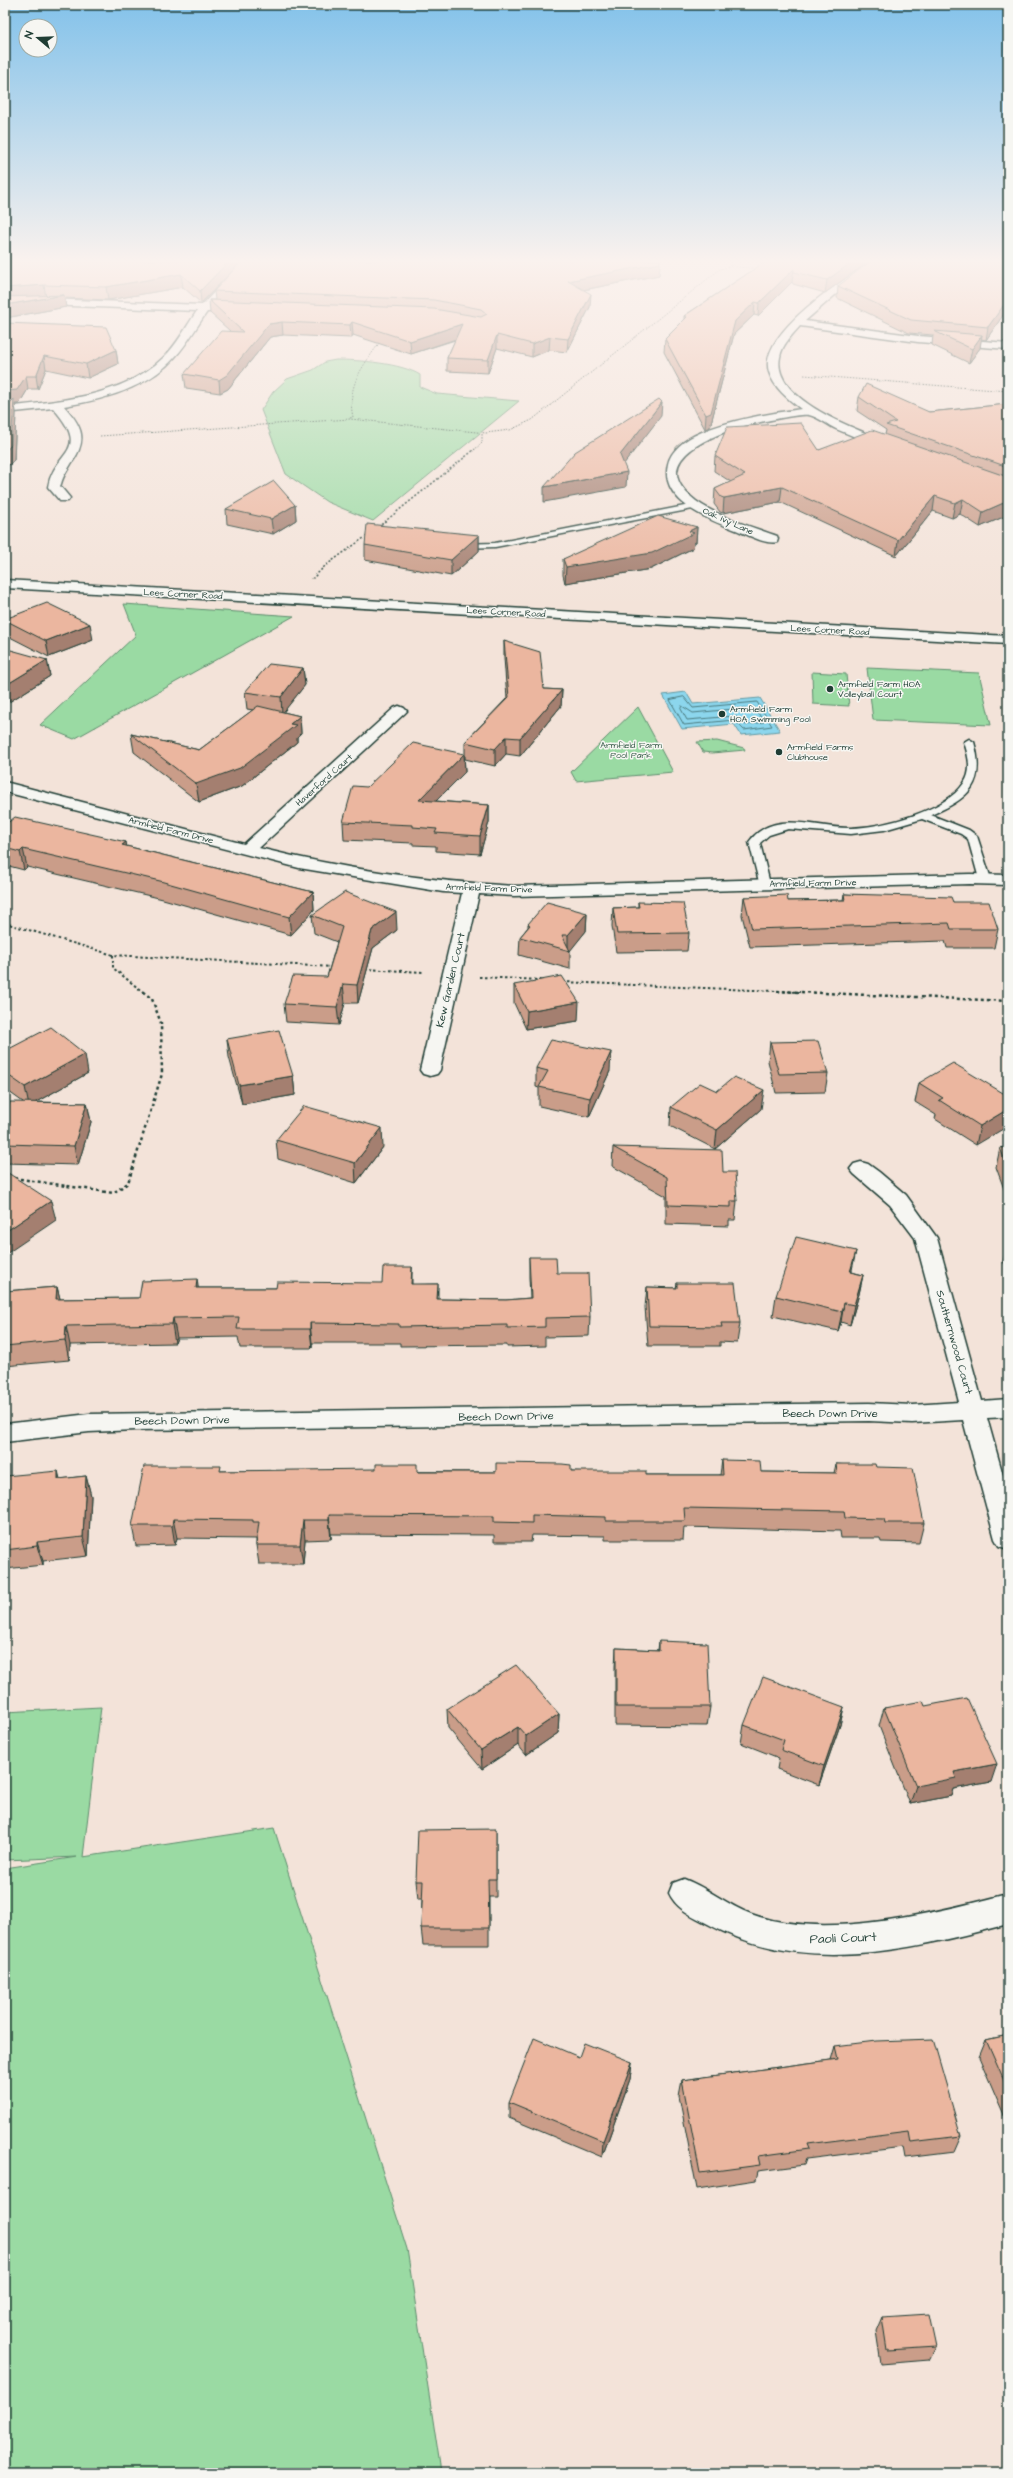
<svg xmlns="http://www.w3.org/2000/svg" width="1013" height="2478" font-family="'Architects Daughter',sans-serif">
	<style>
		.green { fill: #9adaa3; stroke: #5c8c6c }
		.water { fill: #8cd6ed; stroke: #6099a3 }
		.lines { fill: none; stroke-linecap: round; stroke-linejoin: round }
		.shore { stroke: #4b7a7e; stroke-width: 1 }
		.lane-casing { stroke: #1f3d34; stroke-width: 3 }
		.street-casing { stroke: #1f3d34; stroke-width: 3 }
		.secondary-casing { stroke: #1f3d34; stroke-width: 3 }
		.path-far3 { stroke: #1f3d34; stroke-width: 1; stroke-dasharray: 1.5 1.5; stroke-linecap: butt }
		.path-far2 { stroke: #1f3d34; stroke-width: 1.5; stroke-dasharray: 2 2; stroke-linecap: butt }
		.path-far1 { stroke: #1f3d34; stroke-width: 2; stroke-dasharray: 2.5 2.5; stroke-linecap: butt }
		.path { stroke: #1f3d34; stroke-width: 2.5; stroke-dasharray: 3 3; stroke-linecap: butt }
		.lane { fill: #f6f6f2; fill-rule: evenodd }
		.street { fill: #f6f6f2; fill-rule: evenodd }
		.secondary { fill: #f6f6f2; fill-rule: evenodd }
		.wall { fill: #ca9d89; stroke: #1f3d34 }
		.shaded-wall { fill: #a47f6f; stroke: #1f3d34 }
		.building { fill: #ebb69f; stroke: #1f3d34 }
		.poi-dot { fill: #1f3d34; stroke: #f6f6f2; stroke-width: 1.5 }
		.labels { text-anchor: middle; stroke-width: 3; stroke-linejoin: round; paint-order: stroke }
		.far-street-label { font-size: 9px; fill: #1f3d34; stroke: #f6f6f2 }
		.far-poi-label { font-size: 9px; fill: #1f3d34; stroke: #f6f6f2; text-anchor: start }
		.far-park-label { font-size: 9px; fill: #385c4a; stroke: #f6f6f2 }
		.street-label { font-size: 11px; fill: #1f3d34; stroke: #f6f6f2 }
		.near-street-label { font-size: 13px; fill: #1f3d34; stroke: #f6f6f2 }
	</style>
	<rect width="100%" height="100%" fill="#f3e3d9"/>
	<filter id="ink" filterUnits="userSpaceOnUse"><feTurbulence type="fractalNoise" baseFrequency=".025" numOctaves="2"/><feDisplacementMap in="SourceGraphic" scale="8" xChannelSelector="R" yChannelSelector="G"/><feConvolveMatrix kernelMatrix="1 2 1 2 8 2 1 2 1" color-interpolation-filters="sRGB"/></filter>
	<g filter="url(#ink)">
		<path class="green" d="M336 360C359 360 401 363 420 375V387L437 394 519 401 373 521 327 502 286 474 261 410 273 392 287 379 313 370 325 362Z
			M124 604 294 616 74 739 40 725 136 635Z
			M867 668 979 673 991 725 873 720Z
			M812 672 846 674 849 706 813 704Z
			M638 707 673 772 576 781 571 772Z
			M717 741 744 748 745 750 712 753 703 752 697 742Z
			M101 1707 83 1857 274 1828 407 2249 441 2473H5V1868L77 1857 5 1860V1712Z"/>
		<path class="water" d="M686 692 693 704 760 698 780 731 741 735 734 724 682 729 663 695Z"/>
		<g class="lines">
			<path class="shore" d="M684 697 693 708 757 702 772 726 744 730 734 720 684 725 670 700Z
				M682 706 693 713 754 707 764 722 746 725 735 716 687 720 681 709Z"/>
			<defs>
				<path id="lane" d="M695 504H698V508L495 547 460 548 456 546 460 544 495 543Z
					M969 739 974 742C986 785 969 798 931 815L969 830 977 836 991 879 989 881 985 882 979 879 968 839 961 834 922 819 884 830 851 834 788 829 769 835 760 843 770 884 768 886H760L749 842C773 808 818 829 851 828 883 827 946 811 964 783 973 770 968 755 964 742Z"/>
				<path id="street" d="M245 260H254L212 306 239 307 244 310 242 312H207C196 327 188 343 175 357 148 388 103 400 64 406 83 427 88 440 71 464 67 471 63 476 61 484L60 486 70 498 68 501H60L48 487C54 450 93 453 53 408L5 413V407C59 401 122 397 163 358 177 345 186 327 197 311L46 305 5 308V302L46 299 202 305Z
					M874 260H885L835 295 805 321 918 336 1008 343V349L918 342 800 326C792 335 782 345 780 357 772 394 836 421 863 432 872 436 889 439 894 446L892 448H884C868 442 852 436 836 429 828 425 818 417 809 415 801 413 766 421 756 423 722 430 640 459 696 501 720 518 750 526 777 536L778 539 777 542C765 545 747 534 736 530 709 520 659 501 668 464 672 448 688 438 702 432 733 419 768 414 801 409 788 399 774 388 769 372 757 333 847 277 874 260Z
					M399 706 404 708 407 711 404 714 259 848C343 869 428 881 514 886L970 874 1008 875V885L970 884 514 896 479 894 440 1070 437 1074 430 1076 423 1074 420 1070 462 893 443 892 299 868 5 792V782L244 844 394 708Z
					M861 1162 868 1164 879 1172 906 1195 937 1238 982 1401 1008 1399V1417L987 1418 1008 1493V1549L999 1546 995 1539 963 1420 912 1423 869 1421 136 1430 89 1432 5 1442V1424L89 1414 869 1403 912 1405 959 1402 915 1238 890 1205 854 1174 850 1169 854 1164Z
					M684 1879C708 1888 727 1905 751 1914 824 1941 935 1913 1008 1894V1924C909 1950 803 1976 708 1924 693 1916 676 1909 669 1893L673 1883Z"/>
				<path id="secondary" d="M5 580 1008 636V644L5 588Z"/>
			</defs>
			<use href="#lane" class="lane-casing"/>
			<use href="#street" class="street-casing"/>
			<use href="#secondary" class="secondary-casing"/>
			<path class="path-far3" d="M804 375 1008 391
				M350 418 353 417C346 386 363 366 380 342
				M100 436 350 419 486 433 510 430 532 420 720 269 731 266 757 269
				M474 450 482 443V433"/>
			<path class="path-far2" d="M378 527 475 449
				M312 579 325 566 368 535"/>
			<path class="path-far1" d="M5 923 113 955 332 967
				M113 955V968L143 992
				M365 969 424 972
				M479 977 542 980
				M563 982 800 992"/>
			<path class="path" d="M777 991 1008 1001
				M14 1178 113 1193 128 1183 162 1074 161 1023 152 999 142 991"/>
			<use href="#lane" class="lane"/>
			<use href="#street" class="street"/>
			<use href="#secondary" class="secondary"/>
		</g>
		<path class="wall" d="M5 260 660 263 659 275 584 290 590 307 567 352 549 350 532 357 497 348 488 373 447 371V358L455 340 411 354 353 335 351 338 283 335 270 337 228 389 220 393 186 388 184 374 230 331 210 313 209 300H215L214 291 230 274 201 303 183 287 108 300 64 298 66 307 5 318Z
			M768 260H871L825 293 793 284 792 282 758 316 754 315 734 334 710 427 705 429 664 352 665 339 684 320V316Z
			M1008 260V308L986 340 981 339 980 348 969 363 932 345 933 335 909 333 837 298 838 286Z
			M5 323 116 350 118 364 88 378 46 369 38 389H28L19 404H15L16 413 14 460 8 405Z
			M859 397 929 412 1008 404V515L980 527 960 514 952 518 933 511 896 556 780 502 723 513 720 512 714 504 715 489 731 482 714 471 715 456 819 450 885 435 886 430 857 411Z
			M295 505 296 520 273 534 227 524 226 509Z
			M697 527 696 542 694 543 693 548 651 569 565 583 563 575V559Z
			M479 535V551L451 576 365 560V545Z
			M5 619 93 640 49 657 6 635 5 628Z
			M504 641 544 689 562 690 561 706 520 756 506 754 495 766 465 759V742L507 698 504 658Z
			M5 654 47 660 50 676 9 702 5 701Z
			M303 668 305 685 283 712 300 716 301 733 297 737V742L242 786 199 802 134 752 131 734 199 750 253 710 247 709 245 692Z
			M464 754 465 772 436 801 489 805V822L480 854 436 851V846L413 845V843L344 840 343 822 367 787Z
			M5 825 126 842V846L313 892 314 910 291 935 163 899 27 867 24 870 5 865Z
			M844 894 953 902 998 929 994 948H947L945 941 750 947 742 915 744 897 788 901 843 900Z
			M638 902 689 933 687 951 616 952 612 926 613 908 638 907Z
			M587 913 586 931 570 950V969L519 955 520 937 528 927V924Z
			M312 915 397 930 373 948 358 1003H345L339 1025 286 1022 284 1004 327 977 337 942 314 933Z
			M514 985 578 1021 526 1029 514 1003Z
			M227 1039 293 1076 295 1095 242 1104 229 1057Z
			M770 1042 828 1073 825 1092 776 1093 768 1061Z
			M5 1051 88 1073 36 1102 87 1103 91 1122 78 1165 5 1163V1115L23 1102 5 1089Z
			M536 1068 610 1071 589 1117 539 1106V1088L536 1087Z
			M919 1083 1008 1096 976 1145 935 1119 936 1115 915 1102Z
			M717 1091 761 1109 715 1149 670 1126 671 1107Z
			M276 1140 383 1147 356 1183 278 1159Z
			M613 1147 723 1172 737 1201 735 1220H729V1226L666 1224V1196L612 1166Z
			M1008 1147V1200L996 1167 1000 1148Z
			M1008 1242V1268L1003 1262Z
			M529 1257 557 1273 590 1317 589 1336 545 1337V1346L507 1347V1345L400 1346V1343H312V1348H240L238 1337 177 1338 175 1343 70 1345 69 1360 5 1366V1291L57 1287 60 1299 139 1298 199 1288H276L438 1284V1299L506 1300 530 1298 529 1277Z
			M852 1270V1272L863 1275 859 1294 850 1325 841 1322 838 1331 773 1316 776 1296Z
			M677 1283 740 1323 737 1343 720 1342V1346H648L645 1307 647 1287 676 1288Z
			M722 1460 761 1472 834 1473 836 1464 876 1467 924 1523 919 1543 881 1542 880 1538H841L840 1531 684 1527 683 1540H605V1536L532 1535 531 1542H494V1535L331 1534V1539L305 1540 303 1564H259L256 1545V1539L177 1538 175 1545 136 1546 132 1526 221 1471 496 1472 571 1471 646 1475H720Z
			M5 1476 60 1479 86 1476 91 1496 88 1556 43 1561V1565L5 1569Z
			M659 1641 710 1707 707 1726 615 1725V1667L616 1648 658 1650Z
			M925 1706 991 1782 953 1789 951 1796 910 1804 879 1726 884 1708Z
			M844 1707 840 1725 819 1785 777 1769 779 1758 741 1743 744 1725Z
			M447 1709 559 1714 558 1733 526 1755 518 1745 482 1769 448 1728Z
			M496 1829V1897H489V1945H423L421 1928 422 1899H418L416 1881Z
			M1008 2035V2124L979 2057 986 2040Z
			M835 2046 961 2136 954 2152 905 2158 903 2147 806 2159 804 2165 758 2171 756 2180 697 2189 679 2096 682 2080 831 2060Z
			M579 2057 632 2062 630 2079 602 2157 509 2118V2102Z
			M882 2317 936 2347 929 2360 881 2364 876 2331Z"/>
		<path class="shaded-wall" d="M230 260H243L201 303 200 291Z
			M855 260H871L825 293 827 280Z
			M660 263 659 275 567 293 568 281Z
			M794 269 792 282 758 316 759 303Z
			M181 274 183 287 108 300 106 287Z
			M44 285 46 298 5 301V288Z
			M591 294 590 307 567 352 568 339Z
			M64 295 66 307 5 318V305Z
			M1008 299V308L986 340 988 327Z
			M755 302 754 315 734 334 710 427 705 429 706 415 735 321Z
			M282 322 283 335 270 337 228 389 220 393 219 380 269 324Z
			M352 322 353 335 351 338 350 325Z
			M462 324V337L411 354 410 341Z
			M497 335V348L488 373V360Z
			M982 335 980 348 969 363 972 349Z
			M550 337 549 350 532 357V344Z
			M116 350 118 364 88 378 86 364Z
			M44 356 46 369 38 389 36 376Z
			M26 376 28 389 19 404H15L16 413 14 460 5 469V452L13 405H5V391Z
			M662 402 661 416 620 469V455Z
			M627 472 626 487 544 502V487Z
			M782 487 780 502 723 513 724 498Z
			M935 496 933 511 896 556 898 540Z
			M963 499 960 514 952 518 955 503Z
			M1008 501V515L980 527 983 512Z
			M295 505 296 520 273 534 271 519Z
			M697 527 696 542 694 543 693 548 651 569 565 583 566 567 689 531Z
			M479 535V551L451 576V560Z
			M90 624 93 640 49 657 46 641Z
			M47 660 50 676 9 702 6 685Z
			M303 668 305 685 282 714 281 697Z
			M562 690 561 706 520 756V738Z
			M300 716 301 733 297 737V742L242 786 199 802 196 784 290 724Z
			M506 737V754L495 766V749Z
			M464 754 465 772 420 817 419 800Z
			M489 805V822L480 854V836Z
			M126 842 129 860 122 845Z
			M23 849 27 867 24 870 20 852Z
			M313 892 314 910 291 935 289 917Z
			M396 912 397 930 373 948 358 1003 357 985 372 930Z
			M587 913 586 931 570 951 568 950V935Z
			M343 984 345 1003 339 1025 337 1007Z
			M579 1002 578 1021 526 1029 527 1011Z
			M611 1052 610 1071 589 1117 590 1098Z
			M85 1054 88 1073 29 1106 25 1087Z
			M293 1076 295 1095 242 1104 239 1085Z
			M764 1090 761 1109 715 1149 717 1130Z
			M87 1103 91 1122 78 1165 74 1146Z
			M1008 1109V1126L976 1145 980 1126Z
			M382 1128 383 1147 356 1183 355 1163Z
			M51 1201 56 1220 6 1254 5 1249V1232Z
			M856 1251 852 1270 846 1291 850 1272Z
			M412 1267V1286L411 1284Z
			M863 1275 859 1294 850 1325 854 1305Z
			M197 1279 200 1299 196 1288Z
			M57 1287 62 1306 56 1299Z
			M844 1303 841 1322 838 1331 842 1312Z
			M173 1318 177 1338 175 1343 172 1324Z
			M310 1323 312 1343V1348L310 1329Z
			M66 1326 70 1345 69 1360 65 1340Z
			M58 1471 63 1490 58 1479Z
			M86 1476 91 1496 88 1556 83 1537Z
			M329 1515 331 1534V1539L329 1520Z
			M173 1519 177 1538 175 1545 172 1526Z
			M303 1520 305 1540 303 1564 300 1545Z
			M37 1542 43 1561V1565L37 1546Z
			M844 1707 840 1725 819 1785 824 1766Z
			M559 1714 558 1733 526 1755V1736Z
			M518 1727V1745L482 1769 481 1750Z
			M997 1764 991 1782 953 1789 951 1796 910 1804 916 1786 954 1772Z
			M632 2062 630 2079 602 2157 603 2141Z"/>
		<path class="building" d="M5 260H230L200 291 181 274 106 287 44 285 5 288Z
			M243 260H660V263L568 281 591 294 568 339 550 337 532 344 497 335 488 360 447 358 462 324 410 341 352 322 350 325 282 322 269 324 227 375 219 380 184 374 221 331 243 332 209 300 434 309 481 317 487 314 481 309 434 300 214 291Z
			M768 260H855L827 280 794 272V269L759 303 755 302 735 321 711 413 706 415 665 339 687 317 684 316Z
			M872 260H1008V299L988 327 911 320 838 286Z
			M64 295 5 305V297Z
			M5 323 106 327 116 350 86 364 44 356 36 376H26L17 390 5 391Z
			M934 331 982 335 972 349Z
			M866 384 929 412 1008 404V467L886 425 896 422 859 397Z
			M14 399 11 445 5 452V408Z
			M659 399 662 402 620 455 627 472 544 487 575 452Z
			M801 423 819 450 872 430 1008 477V501L983 512 963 499 955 503 935 496 898 540 782 487 724 498 721 497 715 489 745 475 715 456 727 427Z
			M274 481 295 505 271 519 226 509Z
			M658 516 697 527 689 531 694 533 652 553 566 567 563 559Z
			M367 524 479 535 451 560 365 545Z
			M47 603 90 624 46 641 5 620V619Z
			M504 641 540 652 544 689 562 690 520 738 506 737 495 749 465 742 509 697Z
			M11 650 47 660 6 685H5V654Z
			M269 664 303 668 281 697 245 692Z
			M258 706 300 716 290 724 296 725 240 768 196 784 131 734 199 750Z
			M413 743 464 754 419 800 489 805 480 836 435 833 437 829 413 827V825L343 822 353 786 367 787Z
			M15 817 126 842 122 845 313 892 289 917 160 881 23 849 20 852 5 848V825Z
			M345 892 396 912 372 930 357 985 343 984 337 1007 284 1004 293 976 327 977 342 927 312 915Z
			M844 894 951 897 953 902H989L998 929H951L949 923 752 929 744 897 787 895 788 901 845 900Z
			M547 902 587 913 568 935H562L570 951 520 937 530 925 528 924Z
			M638 902 683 903 689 933 617 934 613 908 639 907Z
			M562 976 579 1002 527 1011 514 985Z
			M51 1027 85 1054 25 1087 5 1073V1051Z
			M279 1030 293 1076 239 1085 227 1039Z
			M551 1040 611 1052 590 1098 539 1087 548 1071 536 1068Z
			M818 1041 828 1073 779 1074 770 1042Z
			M953 1063 1008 1096V1109L980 1126 939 1100 943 1098 919 1083Z
			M734 1077 764 1090 717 1130 671 1107 700 1083 717 1091Z
			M10 1102 87 1103 74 1146 5 1144V1115Z
			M304 1106 382 1128 355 1163 276 1140Z
			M613 1147 722 1150 723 1172H735L737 1201H731V1207L668 1205 667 1177Z
			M1008 1147V1168L1000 1148Z
			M5 1171 51 1201 5 1232Z
			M796 1237 856 1251 850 1272 863 1275 854 1305 844 1303 842 1312 776 1296Z
			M529 1257H556L557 1273H588L590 1317 545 1318V1327L507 1328V1325L399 1327V1324L310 1323V1329H237L239 1317 173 1318 172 1324 66 1326 65 1340 5 1346V1291L57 1287 56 1299 139 1298 142 1281 197 1279 196 1288H276L277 1282 382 1283 383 1267H412L411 1284H438L437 1299 506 1300 531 1298Z
			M677 1283H735L740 1323H721L722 1327 649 1326 647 1287 677 1288Z
			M722 1460 760 1461 761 1472 837 1473 836 1464H875L876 1467 913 1468 924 1523H885L884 1519 845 1518 844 1511 684 1508 685 1521H606V1517L532 1515V1523L494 1522V1516L329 1515V1520H303L300 1545H256L259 1522H253V1520L173 1519 172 1526H132L144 1466H221L220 1471 376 1469V1464H417V1472H496V1463L562 1464 571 1465V1471H646V1475H723Z
			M58 1471V1479L86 1476 83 1537 37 1542V1546L5 1550V1476Z
			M659 1641 707 1643 710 1707H616V1648L659 1650Z
			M516 1665 559 1714 526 1736 518 1727 481 1750 447 1709Z
			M763 1677 844 1707 824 1766 781 1750 784 1740 744 1725Z
			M967 1698 997 1764 954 1772 956 1778 916 1786 884 1708 923 1701 925 1706Z
			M496 1829V1879H488L489 1928H421L423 1881H416L418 1830Z
			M1008 2035V2090L986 2040Z
			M534 2038 579 2057 584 2043 632 2062 603 2141 509 2102Z
			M933 2039 961 2136 911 2142 909 2131 807 2144 809 2149 758 2156 760 2165 700 2173 682 2080 838 2059 835 2046 876 2041Z
			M929 2314 936 2347 887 2350 882 2317Z"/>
	</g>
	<linearGradient id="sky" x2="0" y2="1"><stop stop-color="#83c2ea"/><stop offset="0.43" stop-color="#faf2ee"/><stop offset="1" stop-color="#faf2ee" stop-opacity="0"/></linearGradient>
	<rect width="1013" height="607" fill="url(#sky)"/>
	<g class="poi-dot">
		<circle cx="830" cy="689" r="4"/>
		<circle cx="722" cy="714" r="4"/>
		<circle cx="779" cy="752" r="4"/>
	</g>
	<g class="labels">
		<g class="far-street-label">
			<text transform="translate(728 521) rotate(24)" y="3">Oak Ivy Lane</text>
			<text transform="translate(183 594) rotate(3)" y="3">Lees Corner Road</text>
			<text transform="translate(506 612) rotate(3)" y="3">Lees Corner Road</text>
			<text transform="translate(830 630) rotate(3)" y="3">Lees Corner Road</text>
			<text transform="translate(324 780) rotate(-42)" y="3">Haverford Court</text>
			<text transform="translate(171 830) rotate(14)" y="3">Armfield Farm Drive</text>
			<text transform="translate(813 883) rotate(-1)" y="3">Armfield Farm Drive</text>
			<text transform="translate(489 888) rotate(2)" y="3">Armfield Farm Drive</text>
		</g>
		<g class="far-poi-label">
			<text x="838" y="687">Armfield Farm HOA<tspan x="838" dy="10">Volleyball Court</tspan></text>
			<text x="730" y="712">Armfield Farm<tspan x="730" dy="10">HOA Swimming Pool</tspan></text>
			<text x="787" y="750">Armfield Farms<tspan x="787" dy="10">Clubhouse</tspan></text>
		</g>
		<g class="far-park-label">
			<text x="631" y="748">Armfield Farm<tspan x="631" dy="10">Pool Park</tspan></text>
		</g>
		<g class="street-label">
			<text transform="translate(450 980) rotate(-77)" y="4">Kew Garden Court</text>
			<text transform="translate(955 1342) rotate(74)" y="4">Southernwood Court</text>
			<text x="830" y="1417">Beech Down Drive</text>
			<text transform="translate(506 1416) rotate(-1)" y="4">Beech Down Drive</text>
			<text transform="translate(182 1420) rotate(-1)" y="4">Beech Down Drive</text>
		</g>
		<g class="near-street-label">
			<text transform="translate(843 1937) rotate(-2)" y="5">Paoli Court</text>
		</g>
	</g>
	<rect width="1013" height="2478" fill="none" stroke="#f6f6f2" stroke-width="20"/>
	<rect x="10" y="10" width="993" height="2458" fill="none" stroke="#1f3d34" stroke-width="1.5" filter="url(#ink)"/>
	<g transform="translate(38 38) rotate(289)"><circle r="19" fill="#f6f6f2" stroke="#a0aca6"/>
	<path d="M0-3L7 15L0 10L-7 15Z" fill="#1f3d34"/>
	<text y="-6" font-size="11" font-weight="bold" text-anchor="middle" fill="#1f3d34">N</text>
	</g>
</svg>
